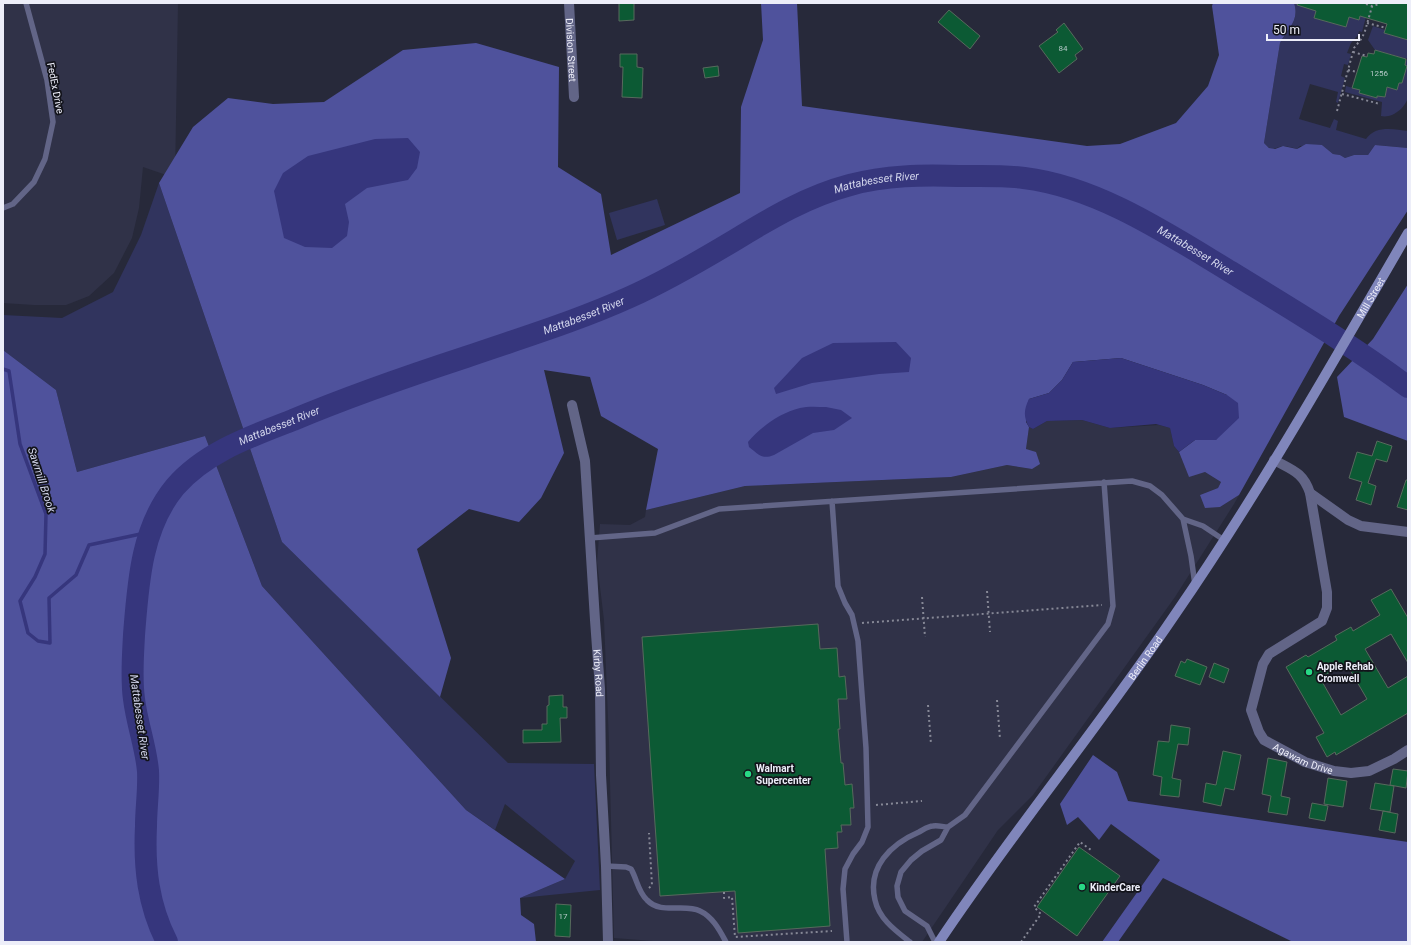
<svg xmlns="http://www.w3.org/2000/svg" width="1411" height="945" font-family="Roboto,sans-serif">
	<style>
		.built { fill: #303248 }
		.green { fill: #31345e }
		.forest { fill: #4f529c }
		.water { fill: #36367d }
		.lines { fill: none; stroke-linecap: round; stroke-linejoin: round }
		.stream { stroke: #36367d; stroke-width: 3.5 }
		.river { stroke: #36367d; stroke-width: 22 }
		.building { fill: #0c5a34; stroke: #576a5d; fill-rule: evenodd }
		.path { stroke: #868896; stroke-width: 2; stroke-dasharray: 2 3; stroke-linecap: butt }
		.service { stroke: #626587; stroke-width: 5.5 }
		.minor { stroke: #626587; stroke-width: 10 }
		.secondary { stroke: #8086bb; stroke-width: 10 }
		.poi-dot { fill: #28d885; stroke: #12131a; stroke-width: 1.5 }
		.labels { text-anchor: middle; stroke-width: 3.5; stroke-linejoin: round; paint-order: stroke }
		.number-label { font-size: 8px; fill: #b5c9c8 }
		.street-label { font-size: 10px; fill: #edeef9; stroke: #12131a }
		.poi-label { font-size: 10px; font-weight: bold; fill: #edeef9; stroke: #12131a; text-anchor: start }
		.water-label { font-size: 11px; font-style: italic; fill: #d3d6ec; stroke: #12131a }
	</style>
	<rect width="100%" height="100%" fill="#27293a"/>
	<path class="built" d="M3 3H178L175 178 143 167 139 208 132 238 114 273 89 296 66 305H34L3 303Z
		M1082 420 1110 428 1159 425 1170 428 1174 446 1179 452 1189 476 1205 472 1221 482 1218 488 1200 495 1220 507 1239 495 1234 504 1175 597 1033 795 998 830 922 942H666L614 938 609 742 604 620 597 562 600 524 630 525 645 517 646 510 745 486 951 477 1007 465 1032 469 1026 449 1029 427 1033 429 1047 421Z"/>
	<path class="green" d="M1294 3H1317L1314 10 1316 11 1314 18 1346 27 1349 17 1359 20 1363 7 1368 9 1362 32 1359 31 1358 35 1351 43 1347 53 1351 54 1348 65 1344 64 1341 76 1345 78 1338 103 1336 102 1338 92 1310 84 1299 119 1330 128 1334 119 1338 121 1336 130 1366 139C1375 125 1394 129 1408 131V148L1375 145 1368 155H1354L1345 158 1340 155 1333 154 1322 145 1300 146 1297 149C1293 148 1287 146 1283 146 1272 148 1274 153 1264 143L1280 43C1287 29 1300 21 1294 3Z
		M1373 26 1385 30 1384 33 1408 40V59L1375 50 1368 40Z
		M1406 60 1408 61C1408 72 1409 85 1408 96 1407 107 1392 119 1381 116L1382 102 1345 92 1346 86 1360 90 1359 93 1376 98 1377 96 1385 97 1387 87 1397 90 1399 83H1402L1407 66 1404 65Z
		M159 183 282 542 508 763 594 764 600 890 520 898 565 879 575 861 505 804 495 830 466 810 262 586 205 436 77 472 56 390 3 350V315L62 318 113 292 141 235Z
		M657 199 665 225 617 240 609 213Z"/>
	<path class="forest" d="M761 3H797L802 106 1087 146 1120 144 1176 123 1208 86 1219 55 1212 6 1213 3H1294C1300 21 1287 29 1280 43L1264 143 1269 148 1275 149 1283 146 1297 149 1306 144 1322 145 1333 154 1340 155 1345 158 1354 155H1368L1375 145 1408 148V210L1339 316 1239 495 1220 507 1205 508 1200 495 1218 488 1221 482 1205 472 1189 477 1179 452 1195 440H1216L1227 395 1203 385 1121 358 1073 362 1062 380 1049 393 1029 399 1026 422 1029 427 1026 449 1036 452 1040 464 1032 469 1007 465 951 477 745 486 646 510 658 449 601 416 590 377 544 370 564 453 541 498 519 522 469 509 417 549 451 658 440 697 282 542 159 183 193 127 228 98 273 104 324 102 403 50 476 43 559 67 558 167 601 194 611 255 740 193 741 107 763 40Z
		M1408 284V441L1344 417 1337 377 1373 339Z
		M3 350 56 390 77 472 205 436 262 586 466 810 565 879 520 898 521 915 534 924 536 942H3Z
		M1093 755 1117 772 1128 801 1408 842V942H1293L1163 878 1118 942H1102L1160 860 1111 824 1099 840 1078 817 1067 825 1060 804Z"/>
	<path class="water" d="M408 138 420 152 417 168 408 180 367 188 345 204 349 222 347 236 332 248 305 247 284 238 274 191 283 173 308 156 375 139Z
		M896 342 911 358 909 372 879 374 812 383 776 394 774 388 802 358 833 343Z
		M1121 358 1203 385 1227 395 1238 403 1239 418 1216 440H1195L1179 452 1174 446 1170 428 1156 424 1110 428 1082 420 1047 421 1033 429 1029 427C1023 417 1024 409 1029 399L1049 393 1062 380 1073 362Z
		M826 407 841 410 852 418 834 430 813 433 774 455C762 460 758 454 749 447L748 442C762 426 780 413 800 408 808 406 818 407 826 407Z"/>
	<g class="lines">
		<path class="stream" d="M3 369 9 371 20 444 46 514 45 554 35 577 20 601 28 633 38 641 50 643 49 598 76 575 89 545 150 532"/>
		<path class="river" id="s1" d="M167 942C148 905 144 867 146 826 146 808 149 790 148 771 146 747 137 724 134 699 131 678 133 656 134 635 138 584 141 528 175 487 205 452 252 436 293 420 350 396 408 376 466 357 521 338 577 321 630 297 666 281 700 261 735 240 771 218 808 196 850 185 886 175 923 175 959 176 981 176 1002 175 1024 178 1098 187 1168 234 1231 272 1291 309 1352 345 1408 387"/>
	</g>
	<path class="building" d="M619 3H634V20L619 21Z
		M1298 3H1408V40L1384 33 1387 24 1360 16 1359 20 1349 17 1346 27 1314 18 1316 11 1297 5Z
		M949 10 980 36 970 49 938 22Z
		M1064 23 1083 49 1075 55 1077 59 1059 73 1039 46 1058 32 1056 30Z
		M1375 50 1406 59 1405 65 1407 66 1402 83H1399L1397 90 1387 87 1385 97 1377 96V98L1359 93 1360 90 1352 88 1362 56 1367 57 1368 53 1374 54Z
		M620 54H637V67L643 68 642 98 622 97 623 67H620Z
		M718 66 719 76 705 78 703 68Z
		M1377 441 1392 446 1387 462 1376 459 1368 483 1376 486 1371 505 1356 500 1362 482 1349 478 1357 452 1372 456Z
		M1406 480H1408V510L1397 507Z
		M1391 589 1408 618V663L1391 634 1365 649 1388 688 1408 676V713L1336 755 1335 752 1327 757 1316 737 1324 733 1286 667 1306 655 1308 657 1337 640 1335 636 1351 627 1353 631 1380 615 1371 600ZM1346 663 1367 699 1341 715 1320 678Z
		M818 624 820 649 837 648 839 677 845 676 847 699H838L840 729H838L841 763H843L845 785 852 784 854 808H850L851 825H841L842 832H837L838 848 825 849 830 926 738 933 735 891 660 896 642 637Z
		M1187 659 1207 667 1200 685 1175 676 1181 661 1185 663Z
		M1214 663 1229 669 1224 683 1209 677Z
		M563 695V707H567V718H560L561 742 523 743V730H542V724H547V706L549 705V696Z
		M1171 725 1190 728 1188 745 1178 744 1172 778 1181 780 1179 797 1160 795 1162 777 1153 775 1158 741 1169 742Z
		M1223 751 1241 755 1234 790 1225 788 1221 806 1203 802 1206 783 1216 785Z
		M1268 758 1287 762 1281 796 1290 798 1287 815 1268 812 1271 796 1262 794Z
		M1393 769 1408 771 1406 788 1390 785Z
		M1328 778 1347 781 1343 807 1324 804Z
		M1375 783 1394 786 1390 812 1370 809Z
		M1312 803 1328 806 1325 821 1309 818Z
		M1383 811 1398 814 1395 833 1379 830Z
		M1079 847 1120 876 1077 936 1037 907Z
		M556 904 571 905 570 937 555 936Z"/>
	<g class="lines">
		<path class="path" d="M1366 4 1372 6 1379 4
			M1367 23 1386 28
			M1353 52 1367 56
			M1348 70 1357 72
			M1342 94 1380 104
			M1337 111 1354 48 1362 38 1365 31 1373 3
			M987 591 990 632
			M922 597 925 637
			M862 623 1102 605
			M997 700 1000 739
			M928 705 931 744
			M876 805 922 801
			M649 888 652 885 649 833
			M724 892V898L732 897 735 937 832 931
			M1021 942 1041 914 1034 907 1080 842 1091 850"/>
		<path class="service" d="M3 208 13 204 34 182 45 159 53 122 47 80 26 3
			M832 501 838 586 845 603 852 615 858 641 866 748 868 827 862 842 853 854 845 869 843 889 847 942
			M1183 519 1191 556 1195 585
			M590 538 655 533 719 509 1132 481 1150 486 1162 495 1183 519 1203 526 1224 540
			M606 866 626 867 631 869C637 879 638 892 647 900 661 915 684 903 700 911 713 917 720 931 726 942
			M910 942C896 931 879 919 875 900 867 867 891 844 919 832 923 830 928 826 933 826 938 825 943 827 948 827
			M935 942 927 926 905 911 898 897 897 886 901 872 911 860 922 851 941 840 948 827 965 815 1108 624 1113 606 1104 482"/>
		<g class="minor">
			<path id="s2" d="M569 3 574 97"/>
			<path id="s3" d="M572 405 585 461 595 620 600 689 601 775 606 866 608 942"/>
			<path id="s4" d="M1274 460C1292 470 1303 472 1310 493L1327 592V608L1322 621 1269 654 1263 664 1251 710 1259 732 1264 740 1305 762 1334 771 1351 773 1369 771 1394 759 1408 750"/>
			<path d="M1310 493 1348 520 1361 526 1408 532"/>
		</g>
		<path class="secondary" id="s5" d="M939 942C1013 831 1099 727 1174 616 1259 493 1333 362 1408 233"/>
	</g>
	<g class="poi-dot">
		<circle cx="1309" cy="672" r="4"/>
		<circle cx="748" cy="774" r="4"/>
		<circle cx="1082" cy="887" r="4"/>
	</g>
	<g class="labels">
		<g class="number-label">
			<text x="1063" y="51">84</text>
			<text x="1379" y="76">1256</text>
			<text x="563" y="919">17</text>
		</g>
		<g class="street-label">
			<text dy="4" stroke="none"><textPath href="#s2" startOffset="47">Division Street</textPath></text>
			<text transform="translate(56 88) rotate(79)" y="4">FedEx Drive</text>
			<text dy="4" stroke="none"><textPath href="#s5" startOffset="776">Mill Street</textPath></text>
			<text dy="4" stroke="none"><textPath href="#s5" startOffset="351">Berlin Road</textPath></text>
			<text dy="4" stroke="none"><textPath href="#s3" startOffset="270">Kirby Road</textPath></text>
			<text dy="4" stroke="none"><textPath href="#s4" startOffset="379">Agawam Drive</textPath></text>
		</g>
		<g class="poi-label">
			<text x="1317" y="670">Apple Rehab<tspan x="1317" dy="12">Cromwell</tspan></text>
			<text x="756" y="772">Walmart<tspan x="756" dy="12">Supercenter</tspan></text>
			<text x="1090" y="891">KinderCare</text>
		</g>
		<g class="water-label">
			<text dy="4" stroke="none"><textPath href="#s1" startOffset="1238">Mattabesset River</textPath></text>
			<text dy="4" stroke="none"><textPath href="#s1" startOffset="1574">Mattabesset River</textPath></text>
			<text dy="4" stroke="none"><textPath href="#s1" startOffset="914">Mattabesset River</textPath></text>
			<text dy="4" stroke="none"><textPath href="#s1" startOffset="590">Mattabesset River</textPath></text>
			<text transform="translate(42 480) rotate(72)" y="4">Sawmill Brook</text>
			<text transform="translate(140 717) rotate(82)" y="4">Mattabesset River</text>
		</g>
	</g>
	<rect width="1411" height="945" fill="none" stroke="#edeef9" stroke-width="8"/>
	<path d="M1267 34v6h92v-6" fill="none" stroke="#edeef9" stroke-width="2"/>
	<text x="1273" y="34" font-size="12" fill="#edeef9" stroke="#12131a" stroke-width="3" paint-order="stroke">50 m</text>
</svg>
